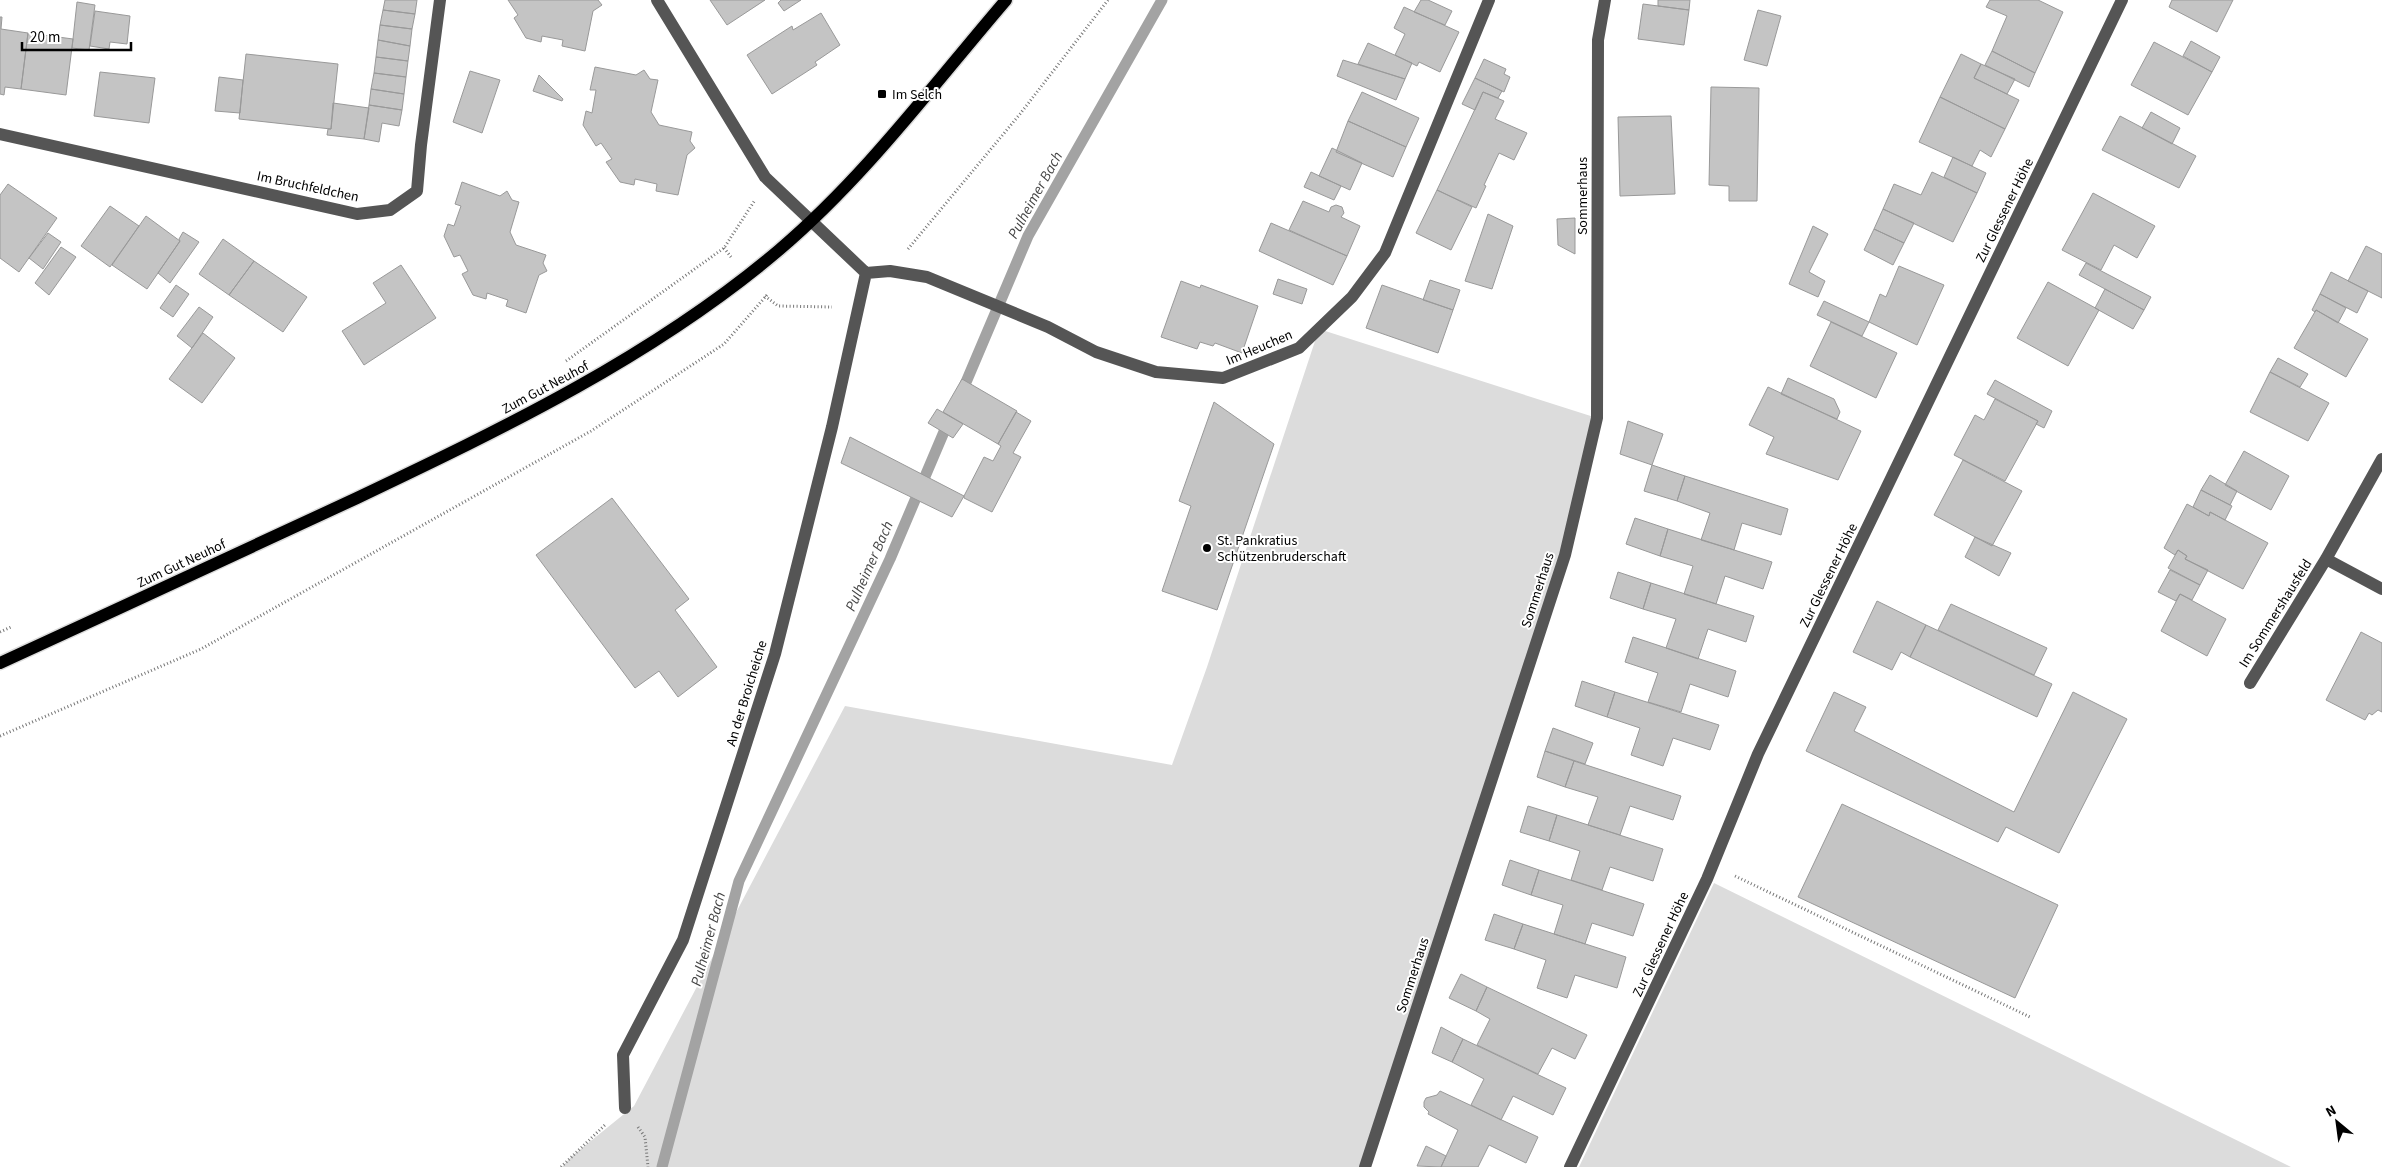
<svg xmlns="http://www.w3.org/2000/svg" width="2382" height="1167" font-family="'Source Sans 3',sans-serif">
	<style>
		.green { fill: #dcdcdc }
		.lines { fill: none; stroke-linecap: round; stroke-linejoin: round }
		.stream { stroke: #a3a3a3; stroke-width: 11 }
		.building { fill: #c4c4c4; stroke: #999 }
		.major-casing { stroke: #dbdbdb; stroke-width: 15 }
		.path { stroke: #777; stroke-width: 3; stroke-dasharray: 1 2.5; stroke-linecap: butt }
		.minor { stroke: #555; stroke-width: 12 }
		.major { stroke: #000; stroke-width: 12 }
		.poi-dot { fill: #000; stroke: #fff; stroke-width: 2 }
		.labels { text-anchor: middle; stroke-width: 4; stroke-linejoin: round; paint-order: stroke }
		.poi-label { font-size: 14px; fill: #000; stroke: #fff; text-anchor: start }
		.street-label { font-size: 14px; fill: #000; stroke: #fff }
		.water-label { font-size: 15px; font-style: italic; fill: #444; stroke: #fff }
	</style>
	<rect width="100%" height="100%" fill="#fff"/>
	<path class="green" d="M1319 329 1597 418 1542 622 1365 1167H562L571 1157 634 1106 845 706 1172 765 1207 667Z
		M1714 883 2291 1167H1579Z"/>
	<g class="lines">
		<path class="stream" d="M961 394 1028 236 1162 0
			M662 1167 739 881 890 559 949 420"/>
	</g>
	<path class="building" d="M385 0H417L415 14 383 10Z
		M508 0H598L602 5 593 11 585 51 562 46 563 40 542 36 541 42 526 38 514 18 518 15Z
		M710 0H765L727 25Z
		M781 0H801L784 11 778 3Z
		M1421 0H1428L1452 11 1445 25 1414 12Z
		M1658 0H1690L1689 10 1658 6Z
		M1990 0H2038L2063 12 2035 73 1992 51 2007 16 1986 7Z
		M2172 0H2233L2217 32 2169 7Z
		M77 2 95 5 89 50 72 48Z
		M1643 4 1689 10 1684 45 1638 39Z
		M1404 7 1459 32 1440 72 1419 62 1417 66 1395 55 1405 34 1394 28Z
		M383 10 415 14 412 29 380 25Z
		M1758 10 1781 16 1767 66 1744 60Z
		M95 11 130 16 127 44 110 42 109 49 90 46Z
		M821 13 840 45 815 62 817 65 772 94 747 55 792 26 793 30Z
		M0 17H2L1 29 28 33 21 89 5 87 4 95 0 94Z
		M380 25 412 29 410 46 378 40Z
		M28 33 73 39 66 95 21 89Z
		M378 40 410 46 408 61 376 57Z
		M2191 41 2220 57 2212 72 2183 56Z
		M2154 42 2212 72 2188 115 2131 85Z
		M1368 43 1412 63 1405 79 1358 64Z
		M1992 51 2035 73 2029 87 1985 65Z
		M246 54 338 64 331 129 239 119Z
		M1961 54 1981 64 1974 78 2019 100 2005 129 1940 97Z
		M376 57 408 61 406 77 374 73Z
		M1484 59 1506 69 1504 74 1510 77 1504 92 1475 78Z
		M1343 60 1405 79 1396 100 1337 76Z
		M1981 64 2015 79 2007 94 1974 78Z
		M595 67 636 75 644 70 650 79 658 80 651 112 659 125 692 132 690 141 695 148 687 155 678 195 656 191 657 184 635 179 634 185 620 182 606 162 612 159 601 143 596 146 583 125 586 111 592 113 596 90H590Z
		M470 71 500 80 482 133 453 122Z
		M100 72 155 78 149 123 94 116Z
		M374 73 406 77 404 94 371 89Z
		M539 75 563 99 562 101 533 91Z
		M219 77 243 80 240 113 215 111Z
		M1475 78 1502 91 1498 98 1483 92 1475 110 1462 104Z
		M1711 87 1759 88 1757 201H1729V186L1709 185Z
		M371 89 404 94 402 110 369 105Z
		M1362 92 1419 118 1406 147 1348 121Z
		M1483 92 1504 101 1495 119 1527 133 1514 160 1499 153 1484 185 1486 186 1476 208 1437 190Z
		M1940 97 2005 129 1991 157 1980 150 1972 166 1919 142Z
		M333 103 369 108 364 139 327 135 328 129H331Z
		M369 105 402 110 399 126 382 123 379 142 364 139Z
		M2151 112 2180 128 2172 144 2142 128Z
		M1671 116 1675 194 1620 196 1618 117Z
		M2120 116 2196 156 2179 188 2102 150Z
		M1348 121 1406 147 1393 177 1336 152Z
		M1332 148 1362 163 1350 190 1319 176Z
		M1953 157 1986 173 1977 193 1944 177Z
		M1311 172 1341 186 1334 200 1304 187Z
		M1932 172 1977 193 1953 242 1883 209 1894 184 1921 195Z
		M462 182 500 196 507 191 512 200 519 202 510 232 516 245 546 255 543 263 547 271 539 275 526 313 506 306 508 300 487 293 486 299 473 295 462 274 468 271 460 255 454 257 444 236 448 224 454 226 461 206 455 204Z
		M8 184 57 218 19 272 0 258V195Z
		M1437 190 1472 207 1451 250 1416 233Z
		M2093 193 2155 226 2137 258 2114 245 2101 270 2062 250Z
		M1303 201 1329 212 1331 207 1336 205 1342 207 1344 213 1341 217 1360 226 1347 256 1289 230Z
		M110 206 139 226 110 267 81 246Z
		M1883 209 1914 223 1904 243 1874 229Z
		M1488 214 1513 226 1492 289 1465 281Z
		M146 216 180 241 147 289 112 265Z
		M1575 218V254L1558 245 1557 219Z
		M1271 223 1347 256 1333 285 1259 251Z
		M1813 226 1828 234 1809 272 1825 281 1818 297 1789 284Z
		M1874 229 1904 243 1893 265 1864 250Z
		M183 232 199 242 170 283 158 273 180 241 179 239Z
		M48 233 61 242 43 269 29 258Z
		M223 239 254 261 229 295 199 274Z
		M2366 246 2382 254V298L2348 281Z
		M61 247 76 257 49 295 35 283Z
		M254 261 307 297 283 332 229 295Z
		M2086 263 2151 297 2144 310 2079 275Z
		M401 265 436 318 364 365 342 331 386 303 373 283Z
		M1899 266 1944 285 1917 345 1869 322 1880 294 1886 297Z
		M2331 272 2368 291 2357 313 2320 294Z
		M1278 279 1307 289 1302 304 1273 294Z
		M1430 280 1460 290 1453 310 1423 300Z
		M1181 281 1200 288 1201 285 1258 306 1242 353 1215 343 1213 346 1200 342 1197 349 1161 337Z
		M2048 282 2099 310 2068 366 2017 338Z
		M176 285 189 294 173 317 160 308Z
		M1382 285 1453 310 1438 353 1366 328Z
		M2105 289 2144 310 2133 329 2095 308Z
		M2320 294 2346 308 2338 323 2316 310 2315 312 2312 310Z
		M1824 301 1869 322 1862 336 1817 315Z
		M199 307 213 317 192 348 177 336Z
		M2316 310 2368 339 2346 377 2294 348Z
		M1831 322 1897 353 1876 398 1810 366Z
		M203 333 235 358 202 403 169 379Z
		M2278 358 2308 374 2300 387 2270 372Z
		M2270 372 2329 403 2308 441 2250 412Z
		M1788 378 1834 399 1840 412 1837 419 1781 394Z
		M962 379 1017 411 998 444 943 412Z
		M1995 380 2052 411 2044 428 2036 424 2038 421 1987 394Z
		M1768 387 1861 431 1838 480 1766 454 1774 437 1749 425Z
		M1995 399 2038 421 2005 481 1954 455 1975 415 1984 420Z
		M1214 402 1274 444 1217 610 1162 591 1191 506 1179 501Z
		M937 409 963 424 953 438 928 423Z
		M1016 412 1031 421 1013 453 1021 457 992 512 964 498V496L984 457 993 461 1001 446 998 444Z
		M1628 421 1663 434 1652 465 1620 454Z
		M850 437 964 496 952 517 841 463Z
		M2244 451 2289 476 2271 510 2225 485Z
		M1963 460 2022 491 1992 546 1934 515Z
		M1652 465 1685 476 1677 501 1644 491Z
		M2210 475 2237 491 2230 505 2201 490Z
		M1685 476 1788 509 1781 535 1742 523 1734 550 1701 540 1710 513 1677 501Z
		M2201 490 2232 506 2225 520 2210 512 2209 516 2193 507Z
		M612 498 689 599 675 610 717 667 678 697 659 671 635 688 536 555Z
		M2187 504 2209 516 2210 512 2268 543 2243 589 2185 559 2187 556 2178 550 2175 555 2164 548Z
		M1635 518 1668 529 1660 556 1626 544Z
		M1668 529 1772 562 1763 589 1725 576 1716 604 1684 594 1693 566 1660 556Z
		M1975 537 2011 553 1999 576 1965 557Z
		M2178 550 2187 556 2185 559 2208 570 2200 585 2168 568Z
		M2170 570 2200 585 2192 600 2180 594 2176 601 2158 592Z
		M1618 572 1651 583 1643 609 1610 598Z
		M1651 583 1754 616 1746 642 1708 629 1698 659 1666 648 1676 619 1643 609Z
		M2180 594 2226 619 2207 656 2161 631Z
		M1877 601 1926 625 1910 657 1901 652 1892 670 1853 652Z
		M1951 604 2047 648 2034 675 1938 630Z
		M1926 625 2052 684 2037 717 1910 657Z
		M2361 632 2382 643V712L2378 710 2372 715 2369 713 2365 720 2326 700Z
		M1633 637 1736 671 1728 697 1690 684 1681 712 1648 702 1658 673 1625 662Z
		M1582 681 1615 692 1607 717 1575 706Z
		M1615 692 1719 725 1710 750 1673 738 1663 766 1631 755 1640 728 1607 717Z
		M1834 692 1866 707 1854 731 2014 812 2073 692 2127 719 2059 853 2006 827 1998 842 1806 751Z
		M1553 728 1593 743 1585 764 1545 751Z
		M1545 751 1574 761 1565 787 1537 777Z
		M1574 761 1681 796 1673 820 1630 806 1620 835 1588 825 1598 797 1565 787Z
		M1842 804 2058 905 2015 998 1798 897Z
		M1528 806 1557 815 1549 841 1520 832Z
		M1557 815 1663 849 1653 881 1610 867 1602 890 1571 880 1580 851 1549 841Z
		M1510 860 1539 870 1531 895 1502 885Z
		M1539 870 1644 904 1633 936 1592 923 1585 944 1554 934 1563 905 1531 895Z
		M1494 914 1523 924 1514 949 1485 940Z
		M1523 924 1626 957 1617 988 1575 975 1567 998 1537 988 1546 960 1514 949Z
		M1461 974 1487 987 1476 1011 1449 998Z
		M1487 987 1587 1035 1575 1059 1552 1048 1538 1074 1477 1045 1490 1019 1476 1011Z
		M1441 1027 1463 1039 1452 1062 1432 1053Z
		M1463 1039 1566 1088 1553 1115 1513 1096 1501 1120 1471 1105 1484 1079 1452 1062Z
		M1440 1091 1538 1137 1526 1163 1489 1145 1478 1167H1441L1458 1130 1428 1114 1429 1112 1424 1107V1102L1426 1098 1437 1095Z
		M1426 1146 1446 1156 1441 1167 1417 1166Z"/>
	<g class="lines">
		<defs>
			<path id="major" d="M0 663C119 608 238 554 357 498 504 428 654 356 779 250 865 177 933 85 1006 0"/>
		</defs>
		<use href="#major" class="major-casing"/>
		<path class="path" d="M724 248 731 257
			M908 249 1020 114 1108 0
			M765 296 778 306 832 307
			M566 361 724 248 755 200
			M0 632 11 627
			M0 736 201 649 591 431 724 344 767 295
			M1735 876 2030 1017
			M638 1127 645 1137 648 1167
			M561 1167 606 1124"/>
		<path class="minor" d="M657 0 765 177 866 273 890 271 927 277 1048 327 1096 352 1156 372 1223 378 1299 348 1352 297 1385 253 1489 0
			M0 134 357 214 390 210 417 191 421 145 440 0
			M2326 559 2382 589
			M2250 683 2326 559 2382 459
			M625 1108 623 1055 683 940 775 654 832 427 866 273
			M1365 1167 1565 555 1597 418 1598 40 1605 0
			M1570 1167 1707 879 1758 754 2122 0"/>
		<use href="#major" class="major"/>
	</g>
	<g class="poi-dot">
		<rect x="877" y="89" width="10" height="10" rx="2.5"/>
		<circle cx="1207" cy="548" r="5"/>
	</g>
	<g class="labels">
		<g class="poi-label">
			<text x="892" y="99">Im Selch</text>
			<text x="1217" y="545">St. Pankratius<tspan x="1217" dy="16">Schützenbruderschaft</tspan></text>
		</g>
		<g class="street-label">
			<text transform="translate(308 186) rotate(12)" y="5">Im Bruchfeldchen</text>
			<text transform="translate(1582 196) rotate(-90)" y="5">Sommerhaus</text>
			<text transform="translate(2004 210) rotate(-64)" y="5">Zur Glessener Höhe</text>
			<text transform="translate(1259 347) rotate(-23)" y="5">Im Heuchen</text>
			<text transform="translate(545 387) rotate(-28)" y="5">Zum Gut Neuhof</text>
			<text transform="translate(181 563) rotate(-25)" y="5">Zum Gut Neuhof</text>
			<text transform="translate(1828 575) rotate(-64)" y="5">Zur Glessener Höhe</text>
			<text transform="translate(1537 590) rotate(-72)" y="5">Sommerhaus</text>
			<text transform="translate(2275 613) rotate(-58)" y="5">Im Sommershausfeld</text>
			<text transform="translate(746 693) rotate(-73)" y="5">An der Broicheiche</text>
			<text transform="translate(1660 944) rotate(-65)" y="5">Zur Glessener Höhe</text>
			<text transform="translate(1412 975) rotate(-72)" y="5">Sommerhaus</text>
		</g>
		<g class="water-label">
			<text transform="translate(1035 195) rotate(-61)" y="5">Pulheimer Bach</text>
			<text transform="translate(869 566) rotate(-66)" y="5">Pulheimer Bach</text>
			<text transform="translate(708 939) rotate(-75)" y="5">Pulheimer Bach</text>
		</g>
	</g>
	<g transform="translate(2337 1122) rotate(331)" stroke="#ffffff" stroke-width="4" paint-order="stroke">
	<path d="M0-4L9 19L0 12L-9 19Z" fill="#000000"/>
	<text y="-8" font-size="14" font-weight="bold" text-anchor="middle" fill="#000000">N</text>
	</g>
	<path d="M22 42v8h109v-8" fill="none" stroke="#000000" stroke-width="2.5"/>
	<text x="30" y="42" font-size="15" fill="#000000" stroke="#ffffff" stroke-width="4" paint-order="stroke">20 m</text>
</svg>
